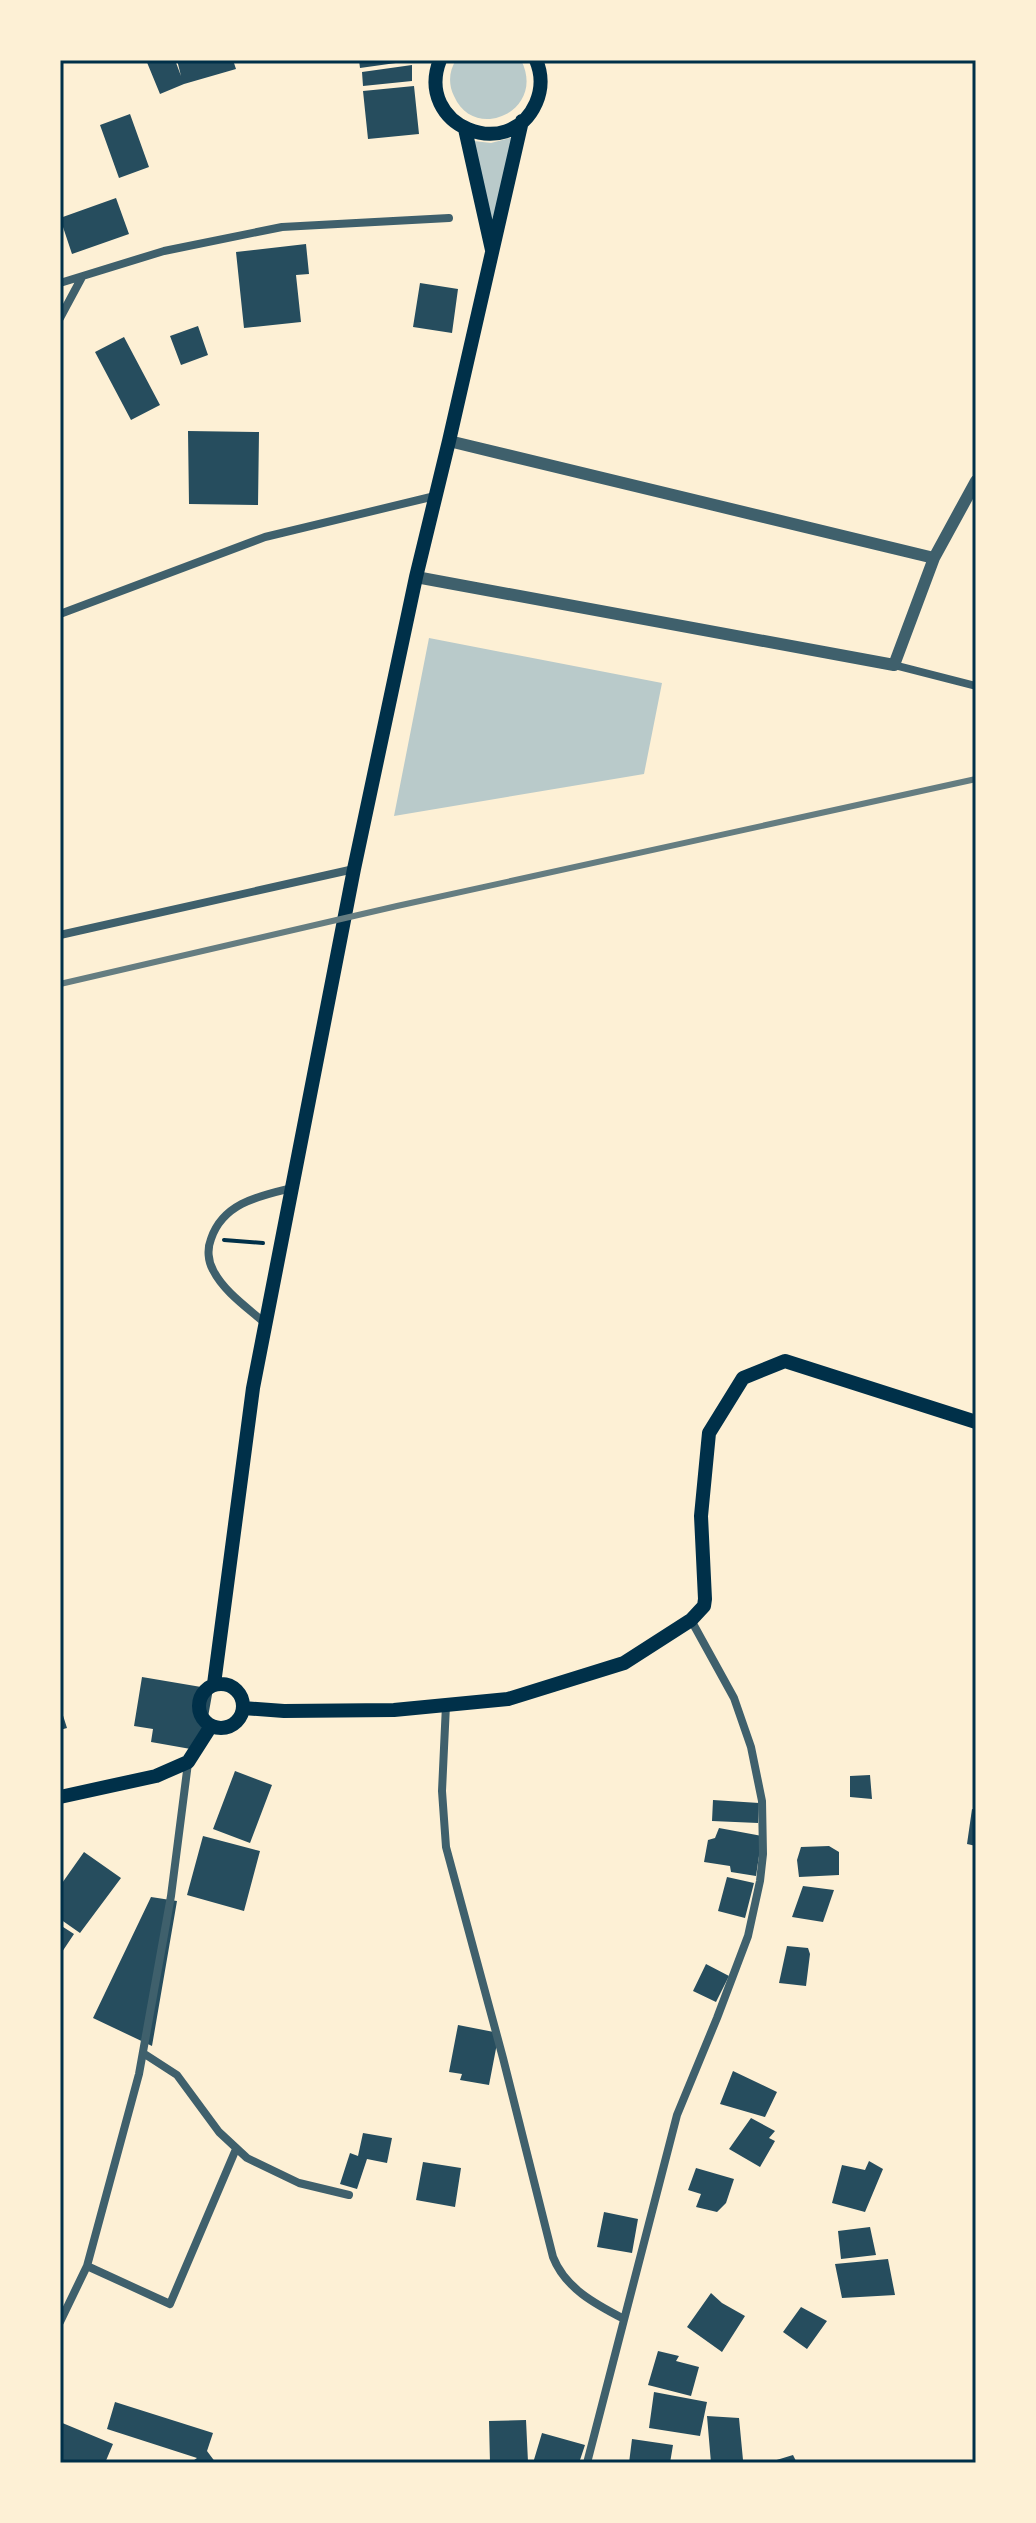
<svg xmlns="http://www.w3.org/2000/svg" width="1036" height="2523" font-family="Rubik,sans-serif">
	<style>
		.green { fill: #b9caca }
		.building { fill: #264d5e }
		.lines { fill: none; stroke-linecap: round; stroke-linejoin: round }
		.path { stroke: #003049; stroke-width: 4 }
		.minor { stroke: #3f606c; stroke-width: 8 }
		.tertiary { stroke: #3f606c; stroke-width: 12 }
		.secondary { stroke: #003049; stroke-width: 14 }
		.rail { stroke: #657d81; stroke-width: 6 }
		.neatline { fill: none; stroke: #003049; stroke-width: 3 }
	</style>
	<rect width="100%" height="100%" fill="#fdf0d5"/>
	<path class="green" d="M456 60H521C547 110 475 144 454 96 448 84 449 71 456 60Z
		M514 137 492 242 474 141 491 143Z
		M429 638 662 683 644 774 394 816Z"/>
	<path class="building" d="M146 60H175L181 76 177 60H233L236 69 184 84 160 94Z
		M359 60H403V62L360 68Z
		M412 65V81L363 86 362 72Z
		M414 86 419 134 368 139 363 91Z
		M130 114 149 167 119 178 100 125Z
		M116 198 129 234 72 254 60 218Z
		M306 244 309 274 296 275 301 322 244 328 236 252Z
		M420 283 458 289 452 333 413 327Z
		M198 326 208 355 181 365 170 336Z
		M124 337 160 405 131 420 95 352Z
		M188 431 259 432 258 505 189 504Z
		M142 1677 213 1689 202 1751 151 1742 153 1729 134 1726Z
		M60 1706 67 1728 60 1730Z
		M235 1771 272 1785 250 1843 213 1829Z
		M870 1775 872 1799 850 1797V1776Z
		M713 1800 759 1803 758 1823 712 1821Z
		M972 1809 976 1810V1846L967 1844Z
		M719 1828 762 1836 756 1876 731 1872 730 1866 704 1862 708 1840 715 1838Z
		M203 1836 260 1851 244 1911 187 1895Z
		M829 1846 839 1852V1875L799 1877 797 1860 801 1847Z
		M84 1852 121 1878 80 1933 60 1919V1886Z
		M727 1877 754 1883 745 1918 718 1911Z
		M803 1886 834 1890 823 1922 792 1917Z
		M151 1897 177 1901 152 2046 93 2018Z
		M60 1925 74 1934 60 1955Z
		M787 1946 808 1948 810 1954 806 1986 779 1983Z
		M706 1964 729 1976 716 2002 693 1991Z
		M458 2025 499 2033 489 2085 460 2080 462 2074 449 2072Z
		M733 2071 777 2092 765 2117 720 2104Z
		M751 2118 775 2131 769 2138 775 2141 760 2167 729 2149Z
		M363 2133 392 2138 387 2163 367 2159 357 2189 340 2184 350 2153 358 2156Z
		M869 2161 883 2169 865 2212 832 2203 842 2165 865 2170Z
		M423 2162 461 2168 455 2207 416 2200Z
		M696 2168 734 2179 726 2203 717 2212 696 2207 701 2194 688 2190Z
		M604 2212 638 2219 632 2253 597 2247Z
		M870 2227 876 2255 841 2259 838 2231Z
		M888 2259 895 2295 842 2298 835 2264Z
		M711 2293 722 2303 745 2316 722 2352 687 2327Z
		M801 2307 827 2321 807 2349 783 2332Z
		M658 2351 679 2356 676 2361 699 2367 691 2396 648 2385Z
		M654 2392 707 2402 700 2436 649 2428Z
		M115 2402 213 2433 207 2451 216 2463H190L197 2458 107 2429Z
		M707 2416 739 2418 743 2460 711 2463Z
		M526 2420 528 2462 490 2463 489 2421Z
		M60 2422 113 2444 105 2463H70L60 2459Z
		M542 2433 585 2445 579 2463H533Z
		M632 2439 673 2445 670 2463H629Z
		M793 2455 797 2463H770V2462Z"/>
	<g class="lines">
		<path class="path" d="M224 1240 263 1243"/>
		<path class="minor" d="M60 283 164 251 282 227 449 218
			M60 318 82 277
			M60 614 265 537 435 496
			M894 665 976 686
			M60 935 354 869
			M266 1324C248 1308 224 1292 213 1270 208 1261 207 1249 211 1239 223 1203 259 1196 292 1188
			M446 1705 442 1791 446 1847 503 2058 553 2257C565 2288 595 2304 624 2319
			M143 2053 177 2075 219 2132 247 2158 299 2183 349 2195
			M87 2266 170 2304 236 2149
			M60 2322 87 2266 139 2074 171 1896 188 1763
			M587 2463 677 2115 717 2018 748 1936 760 1881 763 1854 762 1801 751 1747 734 1698 691 1620"/>
		<path class="tertiary" d="M449 441 934 558
			M416 577 894 665 934 558 976 481"/>
		<path class="secondary" d="M440 60C414 126 509 164 536 103 542 89 542 74 536 60
			M465 129 492 250
			M199 1706a22 22 0 1 1 44 0a22 22 0 1 1-44 0Z
			M214 1684 253 1388 354 869 416 577 449 441 522 121
			M243 1708 284 1711 394 1710 508 1699 624 1663 691 1620 704 1606 705 1599 701 1516 709 1433 743 1378 785 1361 976 1422
			M60 1797 156 1776 188 1762 211 1726"/>
		<path class="rail" d="M60 984 397 906 976 779"/>
	</g>
	<rect width="1036" height="2523" fill="none" stroke="#fdf0d5" stroke-width="124"/>
	<rect x="62" y="62" width="912" height="2399" class="neatline"/>
</svg>
